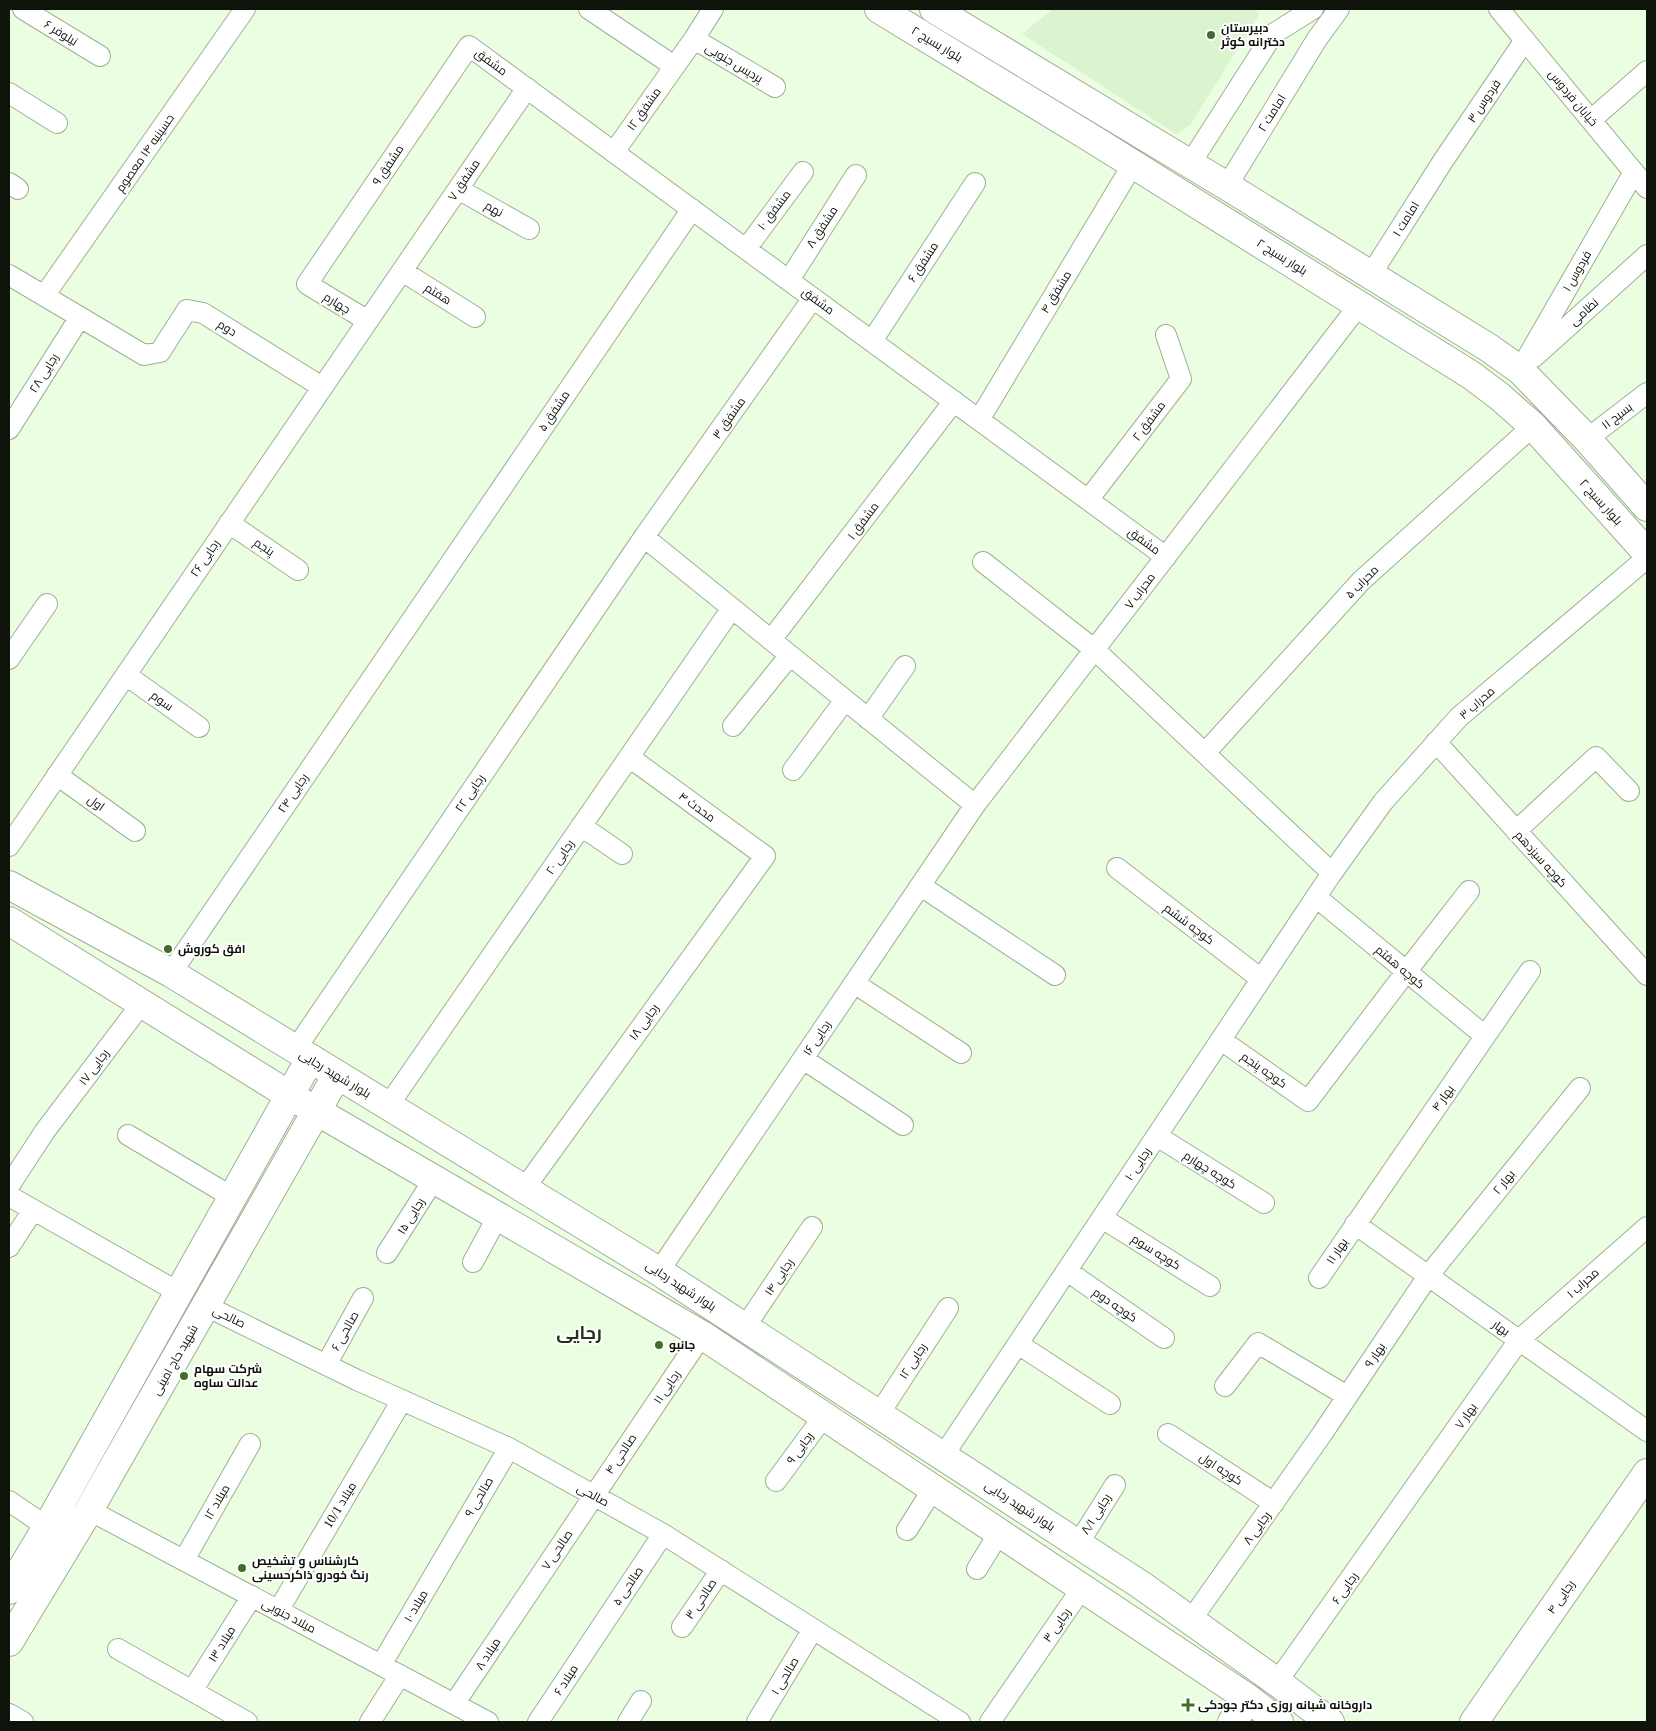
<svg xmlns="http://www.w3.org/2000/svg" width="1656" height="1731" font-family="'PT Serif',Cairo,serif">
	<style>
		.built { fill: #dcf3d0 }
		.lines { fill: none; stroke-linecap: round; stroke-linejoin: round }
		.street-casing { stroke: #9eb095; stroke-width: 22 }
		.secondary-casing { stroke: #9eb095; stroke-width: 30 }
		.street { stroke: #fff; stroke-width: 20 }
		.secondary { stroke: #fff; stroke-width: 28 }
		.poi-dot { fill: #436c28; stroke: #fff; stroke-width: 2 }
		.labels { text-anchor: middle; stroke-width: 4; stroke-linejoin: round; paint-order: stroke }
		.poi-label { font-size: 12px; font-weight: bold; fill: #0e140a; stroke: #fff; text-anchor: start }
		.street-label { font-size: 12px; fill: #0e140a; stroke: #fff }
		.district-label { font-size: 18px; font-weight: bold; fill: #24331c; stroke: #fff }
	</style>
	<rect width="100%" height="100%" fill="#ebfee1"/>
	<path class="built" d="M1053 9H1255L1259 15 1190 125 1176 134 1022 34Z"/>
	<g class="lines">
		<defs>
			<path id="street" d="M23 9 100 56
				M589 9 674 66
				M1499 9 1647 188
				M694 39 775 87
				M9 93 57 123
				M1591 120 1647 71
				M614 152 694 39 713 9
				M1190 164 1273 34 1313 9
				M9 183 18 189
				M1227 186 1317 39 1339 9
				M458 189 529 229
				M746 249 803 172
				M402 271 475 317
				M9 275 144 355 160 352 187 310 203 313 322 387
				M1370 276 1443 161 1525 40
				M789 280 856 175
				M44 296 245 9
				M368 321 307 284 469 46 1166 557
				M872 341 975 183
				M1534 357 1647 255
				M1520 370 1634 172
				M979 420 1133 164
				M9 429 80 317
				M1587 439 1647 393
				M1088 500 1181 379 1166 335
				M229 523 298 570
				M644 537 975 805
				M983 562 1095 650 1332 873
				M771 640 954 401
				M9 659 47 604
				M126 675 199 727
				M868 719 905 666
				M733 726 790 655
				M1436 742 1647 975
				M1205 753 1361 581 1533 426
				M793 770 845 700
				M57 775 135 831
				M581 826 622 854
				M1516 831 1596 757 1629 791
				M9 846 527 88
				M1117 868 1261 979
				M921 886 1055 975
				M1316 897 1485 1036
				M171 973 692 209
				M854 983 961 1053
				M1221 1040 1308 1101 1406 972 1469 891
				M295 1050 644 537 813 298
				M803 1059 903 1125
				M388 1106 732 608
				M128 1135 232 1197
				M1157 1136 1264 1203
				M9 1186 45 1131 142 1003
				M524 1189 765 856 629 757
				M9 1196 178 1292
				M1102 1218 1210 1286
				M1355 1224 1647 1431
				M9 1247 33 1210
				M387 1253 434 1179
				M473 1262 498 1216
				M659 1271 975 805 1359 305
				M1067 1271 1164 1338
				M1319 1278 1530 971
				M206 1306 357 1380 509 1448 663 1534 960 1722
				M745 1327 812 1227
				M1018 1344 1110 1404
				M326 1365 363 1298
				M1225 1386 1258 1343 1347 1396
				M879 1414 948 1308
				M1168 1434 1274 1503
				M943 1456 1332 873 1383 802 1459 717 1647 558
				M776 1481 824 1416
				M9 1501 47 1527
				M89 1510 488 1722
				M907 1530 933 1489
				M1078 1544 1115 1485
				M184 1560 250 1444
				M977 1569 999 1533
				M278 1611 402 1400
				M1191 1620 1322 1434 1428 1276 1580 1088
				M682 1627 721 1570
				M118 1649 247 1722
				M381 1665 509 1448
				M1277 1682 1519 1340 1647 1227
				M192 1691 252 1596
				M454 1704 702 1335
				M9 1714 23 1722
				M370 1722 400 1675
				M538 1722 663 1534
				M628 1722 641 1701
				M757 1722 813 1629
				M990 1722 1082 1588"/>
			<path id="secondary" d="M879 9 1091 138 1471 375 1499 396 1533 426 1647 553
				M934 9 1227 186 1489 348 1520 370 1587 439 1647 507
				M9 885 171 973 652 1267 1141 1585 1277 1682 1330 1722
				M9 921 289 1095 702 1335 1249 1699 1279 1722
				M9 1590 47 1527 310 1059
				M9 1642 89 1510 337 1075
				M1232 1722 1249 1699
				M1474 1722 1647 1473"/>
		</defs>
		<use href="#street" class="street-casing"/>
		<use href="#secondary" class="secondary-casing"/>
		<use href="#street" class="street"/>
		<use href="#secondary" class="secondary"/>
	</g>
	<g class="poi-dot">
		<circle cx="1211" cy="35" r="5"/>
		<circle cx="168" cy="949" r="5"/>
		<circle cx="659" cy="1345" r="5"/>
		<circle cx="184" cy="1376" r="5"/>
		<circle cx="242" cy="1568" r="5"/>
		<path d="M1185.5 1697.5h5v5h5v5h-5v5h-5v-5h-5v-5h5z"/>
	</g>
	<g class="labels">
		<g class="poi-label">
			<text x="1221" y="32">دبیرستان<tspan x="1221" dy="14">دخترانه کوثر</tspan></text>
			<text x="178" y="953">افق کوروش</text>
			<text x="669" y="1349">جانبو</text>
			<text x="194" y="1373">شرکت سهام<tspan x="194" dy="14">عدالت ساوه</tspan></text>
			<text x="252" y="1565">کارشناس و تشخیص<tspan x="252" dy="14">رنگ خودرو ذاکرحسینی</tspan></text>
			<text x="1198" y="1709">داروخانه شبانه روزی دکتر جودکی</text>
		</g>
		<g class="street-label">
			<text transform="translate(61 33) rotate(32)" y="4">نیلوفر ۶</text>
			<text transform="translate(937 44) rotate(31)" y="4">بلوار بسیج ۲</text>
			<text transform="translate(491 62) rotate(36)" y="4">مشفق</text>
			<text transform="translate(734 63) rotate(31)" y="4">پردیس جنوبی</text>
			<text transform="translate(1573 98) rotate(50)" y="4">خیابان فردوس</text>
			<text transform="translate(1484 101) rotate(-56)" y="4">فردوس ۳</text>
			<text transform="translate(644 109) rotate(-55)" y="4">مشفق ۱۲</text>
			<text transform="translate(1272 113) rotate(-58)" y="4">امامت ۲</text>
			<text transform="translate(145 153) rotate(-55)" y="4">حسینیه ۱۴ معصوم</text>
			<text transform="translate(388 165) rotate(-56)" y="4">مشفق ۹</text>
			<text transform="translate(464 180) rotate(-56)" y="4">مشفق ۷</text>
			<text transform="translate(494 209) rotate(30)" y="4">نهم</text>
			<text transform="translate(774 210) rotate(-53)" y="4">مشفق ۱۰</text>
			<text transform="translate(1406 219) rotate(-58)" y="4">امامت ۱</text>
			<text transform="translate(822 227) rotate(-57)" y="4">مشفق ۸</text>
			<text transform="translate(1282 257) rotate(32)" y="4">بلوار بسیج ۲</text>
			<text transform="translate(923 262) rotate(-57)" y="4">مشفق ۶</text>
			<text transform="translate(1577 271) rotate(-60)" y="4">فردوس ۱</text>
			<text transform="translate(1056 292) rotate(-59)" y="4">مشفق ۴</text>
			<text transform="translate(438 294) rotate(32)" y="4">هفتم</text>
			<text transform="translate(818 301) rotate(36)" y="4">مشفق</text>
			<text transform="translate(337 303) rotate(31)" y="4">چهارم</text>
			<text transform="translate(1584 312) rotate(-42)" y="4">نظامی</text>
			<text transform="translate(227 328) rotate(32)" y="4">دوم</text>
			<text transform="translate(44 373) rotate(-58)" y="4">رجایی ۲۸</text>
			<text transform="translate(554 411) rotate(-56)" y="4">مشفق ۵</text>
			<text transform="translate(1617 416) rotate(-37)" y="4">۱۱ بسیج</text>
			<text transform="translate(729 418) rotate(-55)" y="4">مشفق ۳</text>
			<text transform="translate(1149 421) rotate(-53)" y="4">مشفق ۲</text>
			<text transform="translate(1601 502) rotate(48)" y="4">بلوار بسیج ۲</text>
			<text transform="translate(863 521) rotate(-53)" y="4">مشفق ۱</text>
			<text transform="translate(1144 541) rotate(36)" y="4">مشفق</text>
			<text transform="translate(264 547) rotate(34)" y="4">پنجم</text>
			<text transform="translate(205 558) rotate(-56)" y="4">رجایی ۲۶</text>
			<text transform="translate(1362 582) rotate(-45)" y="4">محراب ۵</text>
			<text transform="translate(1140 591) rotate(-53)" y="4">محراب ۷</text>
			<text transform="translate(162 701) rotate(36)" y="4">سوم</text>
			<text transform="translate(1477 703) rotate(-41)" y="4">محراب ۳</text>
			<text transform="translate(293 793) rotate(-56)" y="4">رجایی ۲۴</text>
			<text transform="translate(470 793) rotate(-56)" y="4">رجایی ۲۲</text>
			<text transform="translate(96 803) rotate(35)" y="4">اول</text>
			<text transform="translate(697 807) rotate(36)" y="4">محدث ۴</text>
			<text transform="translate(560 857) rotate(-55)" y="4">رجایی ۲۰</text>
			<text transform="translate(1541 859) rotate(48)" y="4">کوچه سیزدهم</text>
			<text transform="translate(1189 924) rotate(37)" y="4">کوچه ششم</text>
			<text transform="translate(1400 967) rotate(40)" y="4">کوچه هفتم</text>
			<text transform="translate(644 1022) rotate(-54)" y="4">رجایی ۱۸</text>
			<text transform="translate(817 1038) rotate(-56)" y="4">رجایی ۱۶</text>
			<text transform="translate(94 1067) rotate(-53)" y="4">رجایی ۱۷</text>
			<text transform="translate(1264 1070) rotate(35)" y="4">کوچه پنجم</text>
			<text transform="translate(335 1074) rotate(31)" y="4">بلوار شهید رجایی</text>
			<text transform="translate(1443 1098) rotate(-55)" y="4">بهار ۴</text>
			<text transform="translate(1138 1164) rotate(-56)" y="4">رجایی ۱۰</text>
			<text transform="translate(1210 1170) rotate(32)" y="4">کوچه چهارم</text>
			<text transform="translate(1504 1182) rotate(-51)" y="4">بهار ۲</text>
			<text transform="translate(411 1216) rotate(-58)" y="4">رجایی ۱۵</text>
			<text transform="translate(1337 1251) rotate(-56)" y="4">بهار ۱۱</text>
			<text transform="translate(1156 1252) rotate(32)" y="4">کوچه سوم</text>
			<text transform="translate(779 1277) rotate(-56)" y="4">رجایی ۱۴</text>
			<text transform="translate(1583 1283) rotate(-42)" y="4">محراب ۱</text>
			<text transform="translate(681 1286) rotate(33)" y="4">بلوار شهید رجایی</text>
			<text transform="translate(1115 1305) rotate(34)" y="4">کوچه دوم</text>
			<text transform="translate(229 1317) rotate(26)" y="4">صالحی</text>
			<text transform="translate(1501 1328) rotate(35)" y="4">بهار</text>
			<text transform="translate(345 1331) rotate(-61)" y="4">صالحی ۶</text>
			<text transform="translate(1375 1355) rotate(-56)" y="4">بهار ۹</text>
			<text transform="translate(175 1360) rotate(-60)" y="4">شهید حاج امینی</text>
			<text transform="translate(913 1361) rotate(-57)" y="4">رجایی ۱۲</text>
			<text transform="translate(667 1387) rotate(-56)" y="4">رجایی ۱۱</text>
			<text transform="translate(1466 1416) rotate(-55)" y="4">بهار ۷</text>
			<text transform="translate(800 1448) rotate(-54)" y="4">رجایی ۹</text>
			<text transform="translate(621 1454) rotate(-56)" y="4">صالحی ۴</text>
			<text transform="translate(1221 1469) rotate(33)" y="4">کوچه اول</text>
			<text transform="translate(593 1495) rotate(29)" y="4">صالحی</text>
			<text transform="translate(479 1497) rotate(-59)" y="4">صالحی ۹</text>
			<text transform="translate(217 1502) rotate(-60)" y="4">میلاد ۱۲</text>
			<text transform="translate(340 1505) rotate(-59)" y="4">میلاد 10/1</text>
			<text transform="translate(1020 1506) rotate(33)" y="4">بلوار شهید رجایی</text>
			<text transform="translate(1096 1514) rotate(-58)" y="4">رجایی ۸/۱</text>
			<text transform="translate(1257 1528) rotate(-54)" y="4">رجایی ۸</text>
			<text transform="translate(557 1550) rotate(-56)" y="4">صالحی ۷</text>
			<text transform="translate(628 1586) rotate(-56)" y="4">صالحی ۵</text>
			<text transform="translate(1345 1588) rotate(-55)" y="4">رجایی ۶</text>
			<text transform="translate(1561 1597) rotate(-55)" y="4">رجایی ۴</text>
			<text transform="translate(701 1599) rotate(-56)" y="4">صالحی ۳</text>
			<text transform="translate(416 1606) rotate(-60)" y="4">میلاد ۱۰</text>
			<text transform="translate(289 1616) rotate(28)" y="4">میلاد جنوبی</text>
			<text transform="translate(1057 1625) rotate(-55)" y="4">رجایی ۳</text>
			<text transform="translate(222 1644) rotate(-58)" y="4">میلاد ۱۳</text>
			<text transform="translate(488 1654) rotate(-57)" y="4">میلاد ۸</text>
			<text transform="translate(785 1676) rotate(-59)" y="4">صالحی ۱</text>
			<text transform="translate(566 1680) rotate(-57)" y="4">میلاد ۶</text>
		</g>
		<g class="district-label">
			<text x="579" y="1339">رجایی</text>
		</g>
	</g>
	<rect width="1656" height="1731" fill="none" stroke="#0e140a" stroke-width="20"/>
</svg>
